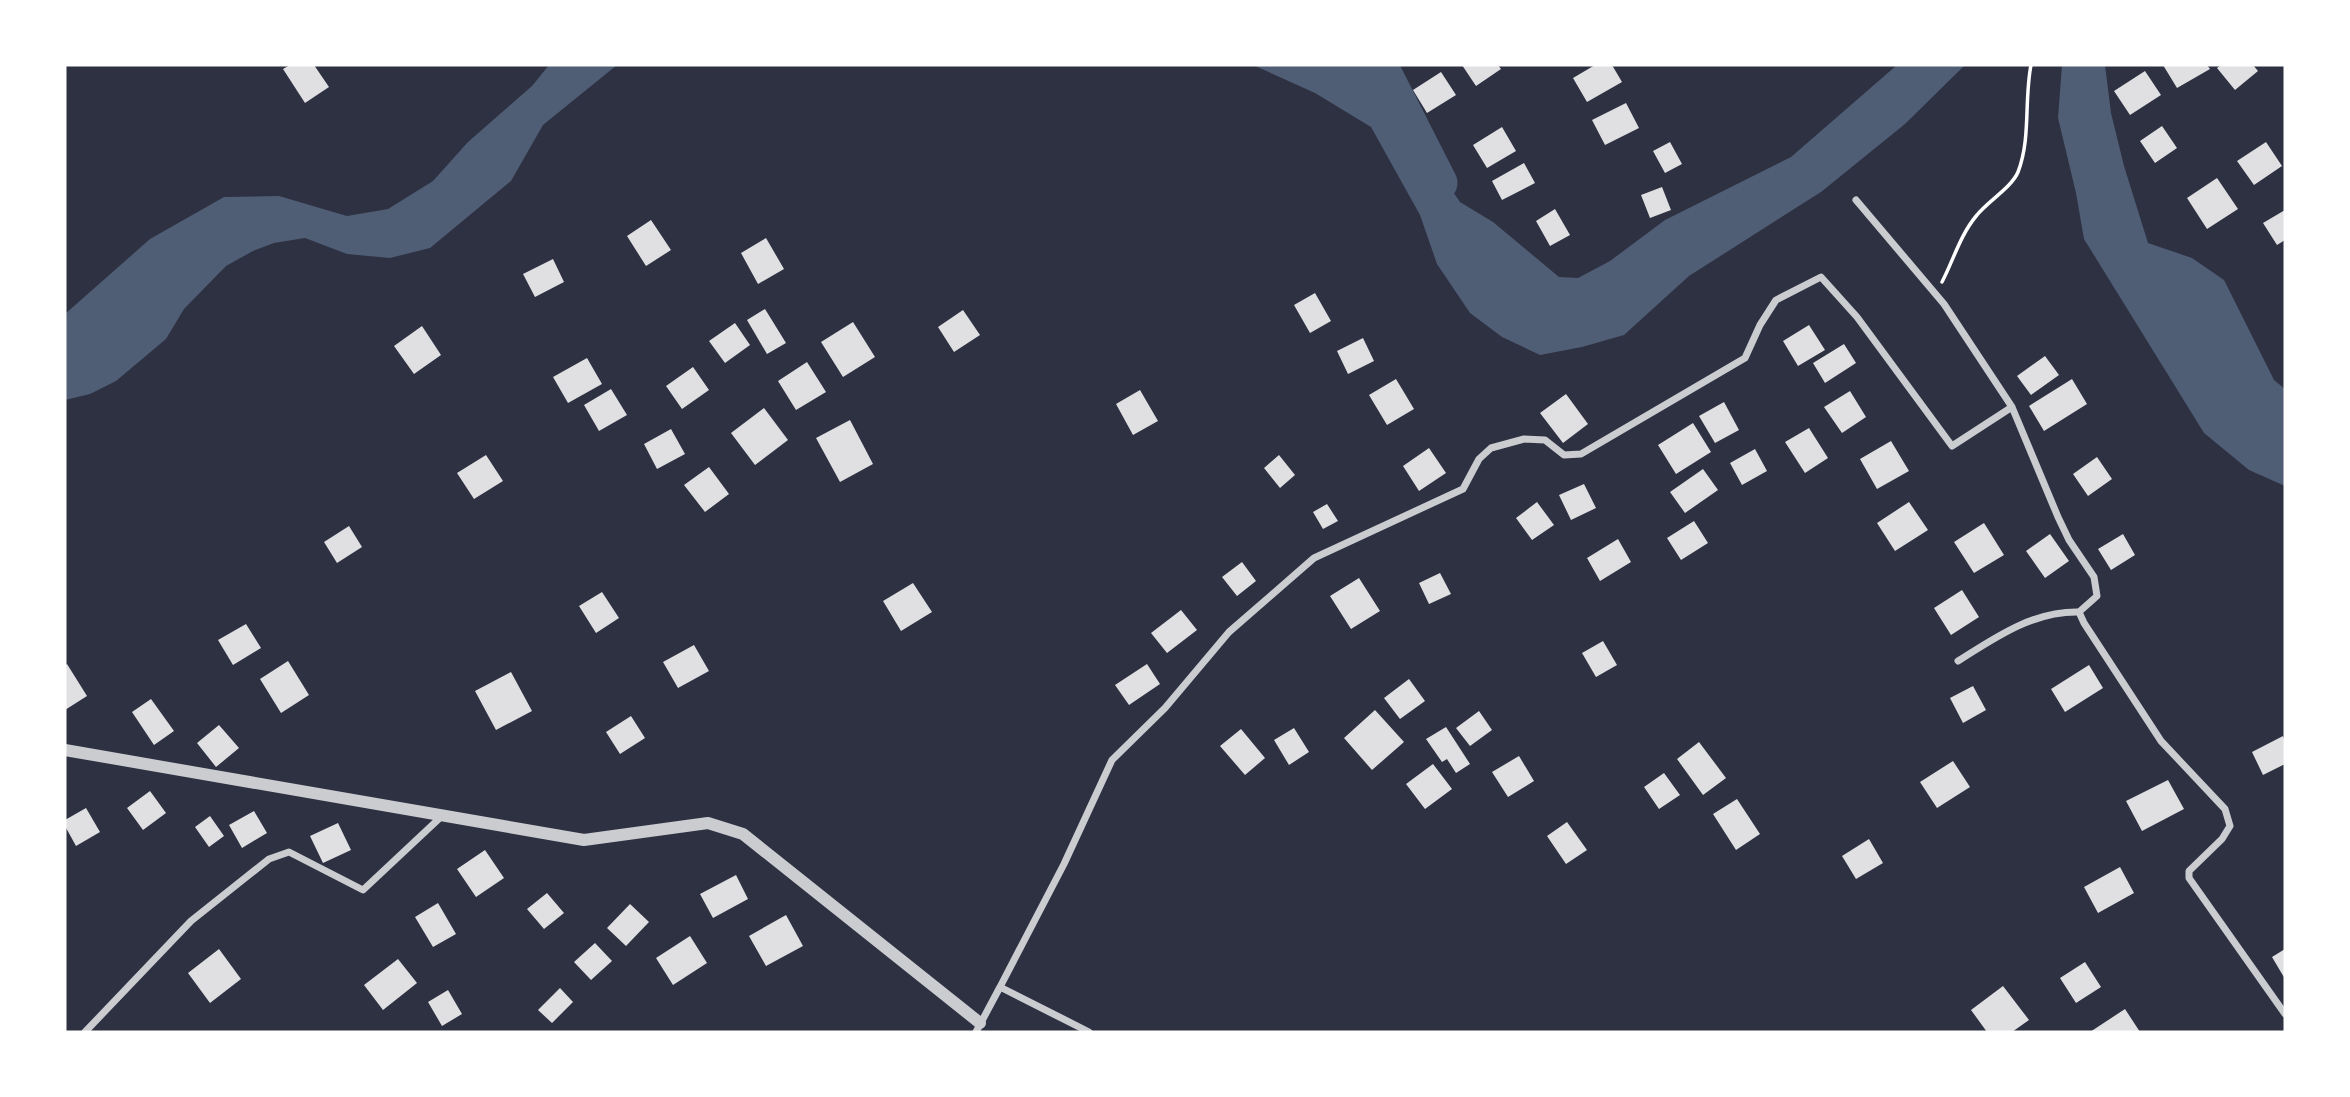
<svg xmlns="http://www.w3.org/2000/svg" width="2350" height="1097" font-family="'IBM Plex Sans',sans-serif">
	<style>
		.water { fill: #4f5d75 }
		.lines { fill: none; stroke-linecap: round; stroke-linejoin: round }
		.river { stroke: #4f5d75; stroke-width: 37 }
		.building { fill: #e0e0e3 }
		.path { stroke: #fff; stroke-width: 3.5 }
		.minor { stroke: #caccd0; stroke-width: 7 }
		.tertiary { stroke: #caccd0; stroke-width: 12 }
	</style>
	<rect width="100%" height="100%" fill="#2d3142"/>
	<path class="water" d="M549 65H617L543 125 511 181 430 248 390 258 347 254 305 238 274 243 253 251 226 266 184 309 166 339 116 381 90 394 65 400V314L150 239 224 197 279 196 347 216 388 209 433 181 468 142 532 86Z
		M1253 65H1364L1376 78 1460 202 1493 222 1559 277 1578 278 1610 261 1665 220 1791 157 1897 65H1965L1905 124 1821 192 1689 276 1624 335 1582 347 1540 355 1502 337 1470 313 1437 264 1420 215 1371 127 1315 93Z
		M2062 65H2105L2111 113 2124 166 2148 243 2192 258 2224 280 2274 380 2285 389V486L2249 470 2204 433 2084 239 2076 193 2058 118Z"/>
	<g class="lines">
		<path class="river" d="M1379 65 1439 183"/>
	</g>
	<path class="building" d="M290 65H314L329 87 305 103 283 69Z
		M1462 65H1498L1501 69 1476 86Z
		M1595 65H1612L1622 82 1587 102 1573 78Z
		M2163 65H2207L2210 69 2177 88Z
		M2221 65H2253L2258 71 2235 90 2217 68Z
		M2145 71 2161 95 2130 115 2114 91Z
		M1441 72 1456 95 1427 113 1413 90Z
		M1626 103 1639 128 1605 145 1592 120Z
		M2162 126 2177 148 2155 163 2140 141Z
		M1502 127 1516 151 1487 168 1473 145Z
		M1670 142 1682 164 1665 173 1653 151Z
		M2266 142 2282 166 2254 185 2237 161Z
		M1524 163 1535 183 1502 200 1492 181Z
		M2217 178 2238 209 2207 229 2187 198Z
		M1662 187 1671 210 1650 218 1641 195Z
		M1555 209 1570 235 1550 246 1536 221Z
		M2285 210V240L2277 245 2263 223Z
		M651 220 671 250 646 266 627 236Z
		M766 238 784 269 758 284 741 253Z
		M553 259 564 282 535 297 523 274Z
		M1315 293 1331 321 1310 333 1294 305Z
		M765 309 786 343 767 354 747 320Z
		M963 310 980 335 954 352 938 327Z
		M853 322 875 357 843 377 821 342Z
		M735 323 750 345 725 363 709 341Z
		M1809 325 1825 350 1798 366 1783 341Z
		M422 326 441 355 414 374 394 346Z
		M1363 338 1374 361 1348 374 1337 351Z
		M1844 344 1856 363 1825 383 1813 363Z
		M2045 356 2059 375 2031 395 2017 376Z
		M587 358 602 384 568 403 553 377Z
		M807 362 826 392 796 410 778 381Z
		M693 367 709 390 682 409 666 386Z
		M1396 379 1414 409 1387 425 1369 395Z
		M2072 379 2087 404 2044 431 2029 406Z
		M611 389 627 415 599 431 584 405Z
		M1140 390 1158 421 1133 435 1116 404Z
		M1850 391 1866 417 1842 433 1824 407Z
		M1566 394 1588 424 1563 443 1540 413Z
		M1724 402 1739 430 1715 443 1699 416Z
		M764 408 788 440 755 465 731 433Z
		M850 420 873 464 840 482 816 438Z
		M1693 423 1711 452 1676 474 1658 445Z
		M1809 428 1828 458 1805 473 1785 442Z
		M671 429 685 454 657 469 644 444Z
		M1891 441 1909 471 1877 489 1860 459Z
		M1429 448 1446 473 1419 491 1403 466Z
		M1755 449 1767 471 1742 485 1730 463Z
		M486 455 503 481 474 499 457 473Z
		M1279 455 1295 475 1280 488 1264 468Z
		M2097 457 2112 479 2088 496 2073 474Z
		M709 467 729 494 705 512 684 485Z
		M1703 469 1718 490 1685 513 1670 492Z
		M1584 484 1596 508 1571 520 1559 495Z
		M1537 502 1554 525 1532 540 1516 518Z
		M1909 502 1928 530 1895 551 1877 523Z
		M1327 504 1338 521 1323 529 1313 512Z
		M1694 521 1708 543 1681 560 1667 538Z
		M1984 523 2004 555 1974 573 1954 542Z
		M349 526 362 547 337 563 324 542Z
		M2050 534 2069 561 2045 578 2026 551Z
		M2123 534 2135 555 2111 570 2098 549Z
		M1618 539 1631 562 1600 581 1587 558Z
		M1242 562 1256 581 1237 596 1222 577Z
		M1440 573 1451 594 1429 604 1419 583Z
		M1359 578 1380 611 1351 629 1330 596Z
		M913 583 932 612 901 631 883 601Z
		M1962 590 1979 617 1951 635 1934 608Z
		M602 592 619 618 596 633 579 606Z
		M1181 610 1197 630 1167 653 1151 633Z
		M246 624 261 648 233 665 218 640Z
		M1603 641 1617 665 1596 677 1582 653Z
		M694 645 709 671 678 688 663 662Z
		M288 661 309 695 281 713 260 679Z
		M67 664 87 696 65 710V666Z
		M1147 664 1160 684 1129 705 1115 685Z
		M2089 665 2103 688 2065 712 2051 689Z
		M511 672 532 711 496 730 475 691Z
		M1409 679 1425 701 1400 719 1384 698Z
		M1973 686 1986 710 1963 723 1950 698Z
		M151 699 174 731 154 745 132 712Z
		M1375 710 1404 742 1372 770 1344 738Z
		M1479 711 1492 730 1470 746 1456 728Z
		M631 716 645 738 620 754 606 732Z
		M219 725 239 748 216 767 197 743Z
		M1446 727 1470 764 1456 773 1447 759 1442 762 1426 739Z
		M1294 728 1309 752 1289 765 1274 740Z
		M1241 729 1265 758 1245 775 1220 746Z
		M2283 736 2285 742V764L2263 775 2252 752Z
		M1699 742 1726 778 1703 795 1677 759Z
		M1519 756 1534 781 1508 797 1492 772Z
		M1953 761 1970 787 1937 808 1920 782Z
		M1433 764 1452 789 1425 809 1406 784Z
		M1664 773 1680 795 1659 809 1644 787Z
		M2168 780 2184 809 2142 831 2126 801Z
		M150 791 166 813 143 830 127 808Z
		M1737 799 1760 834 1736 850 1713 814Z
		M86 808 100 832 76 846 65 826V820Z
		M254 811 267 833 242 848 229 825Z
		M210 816 224 836 209 847 195 827Z
		M1567 822 1587 850 1566 864 1547 836Z
		M338 823 351 850 323 863 310 836Z
		M1869 839 1883 863 1856 879 1842 856Z
		M485 850 504 878 476 897 457 869Z
		M2120 867 2134 893 2098 913 2084 887Z
		M736 875 748 899 713 918 700 894Z
		M547 893 564 913 544 929 527 909Z
		M438 903 456 934 433 947 415 917Z
		M630 904 649 922 626 946 607 928Z
		M786 915 803 946 766 966 749 936Z
		M690 936 707 963 673 985 656 958Z
		M595 943 612 961 591 980 574 962Z
		M219 949 241 979 210 1003 188 973Z
		M2285 949V979L2272 957Z
		M398 959 417 983 383 1010 364 985Z
		M2085 962 2101 987 2076 1003 2060 978Z
		M2003 986 2029 1020 2012 1032H1987L1971 1010Z
		M560 988 573 1002 552 1023 538 1010Z
		M448 990 462 1014 442 1026 428 1002Z
		M2125 1009 2140 1032H2090Z"/>
	<g class="lines">
		<path class="path" d="M1942 282C1954 259 1960 235 1977 215 1987 202 2012 187 2018 172 2031 139 2024 100 2031 65"/>
		<path class="minor" d="M1856 200 1944 304 2012 407 2058 517 2069 540 2094 577 2097 596 2079 612 2084 623 2161 741 2225 809 2230 826 2222 839 2189 871V878L2285 1014
			M1958 661C1996 637 2033 611 2079 612
			M1000 987 1064 864 1112 760 1165 708 1229 632 1314 558 1463 489 1479 459 1491 448 1524 439 1545 440 1564 455 1581 454 1745 358 1760 325 1776 300 1821 277 1857 317 1952 446 2012 407
			M85 1032 191 921 269 859 289 852 363 890 443 815
			M976 1032 1000 987 1089 1032"/>
		<path class="tertiary" d="M65 750 584 840 708 823 743 834 980 1023"/>
	</g>
	<rect width="2350" height="1097" fill="none" stroke="#ffffff" stroke-width="133"/>
</svg>
